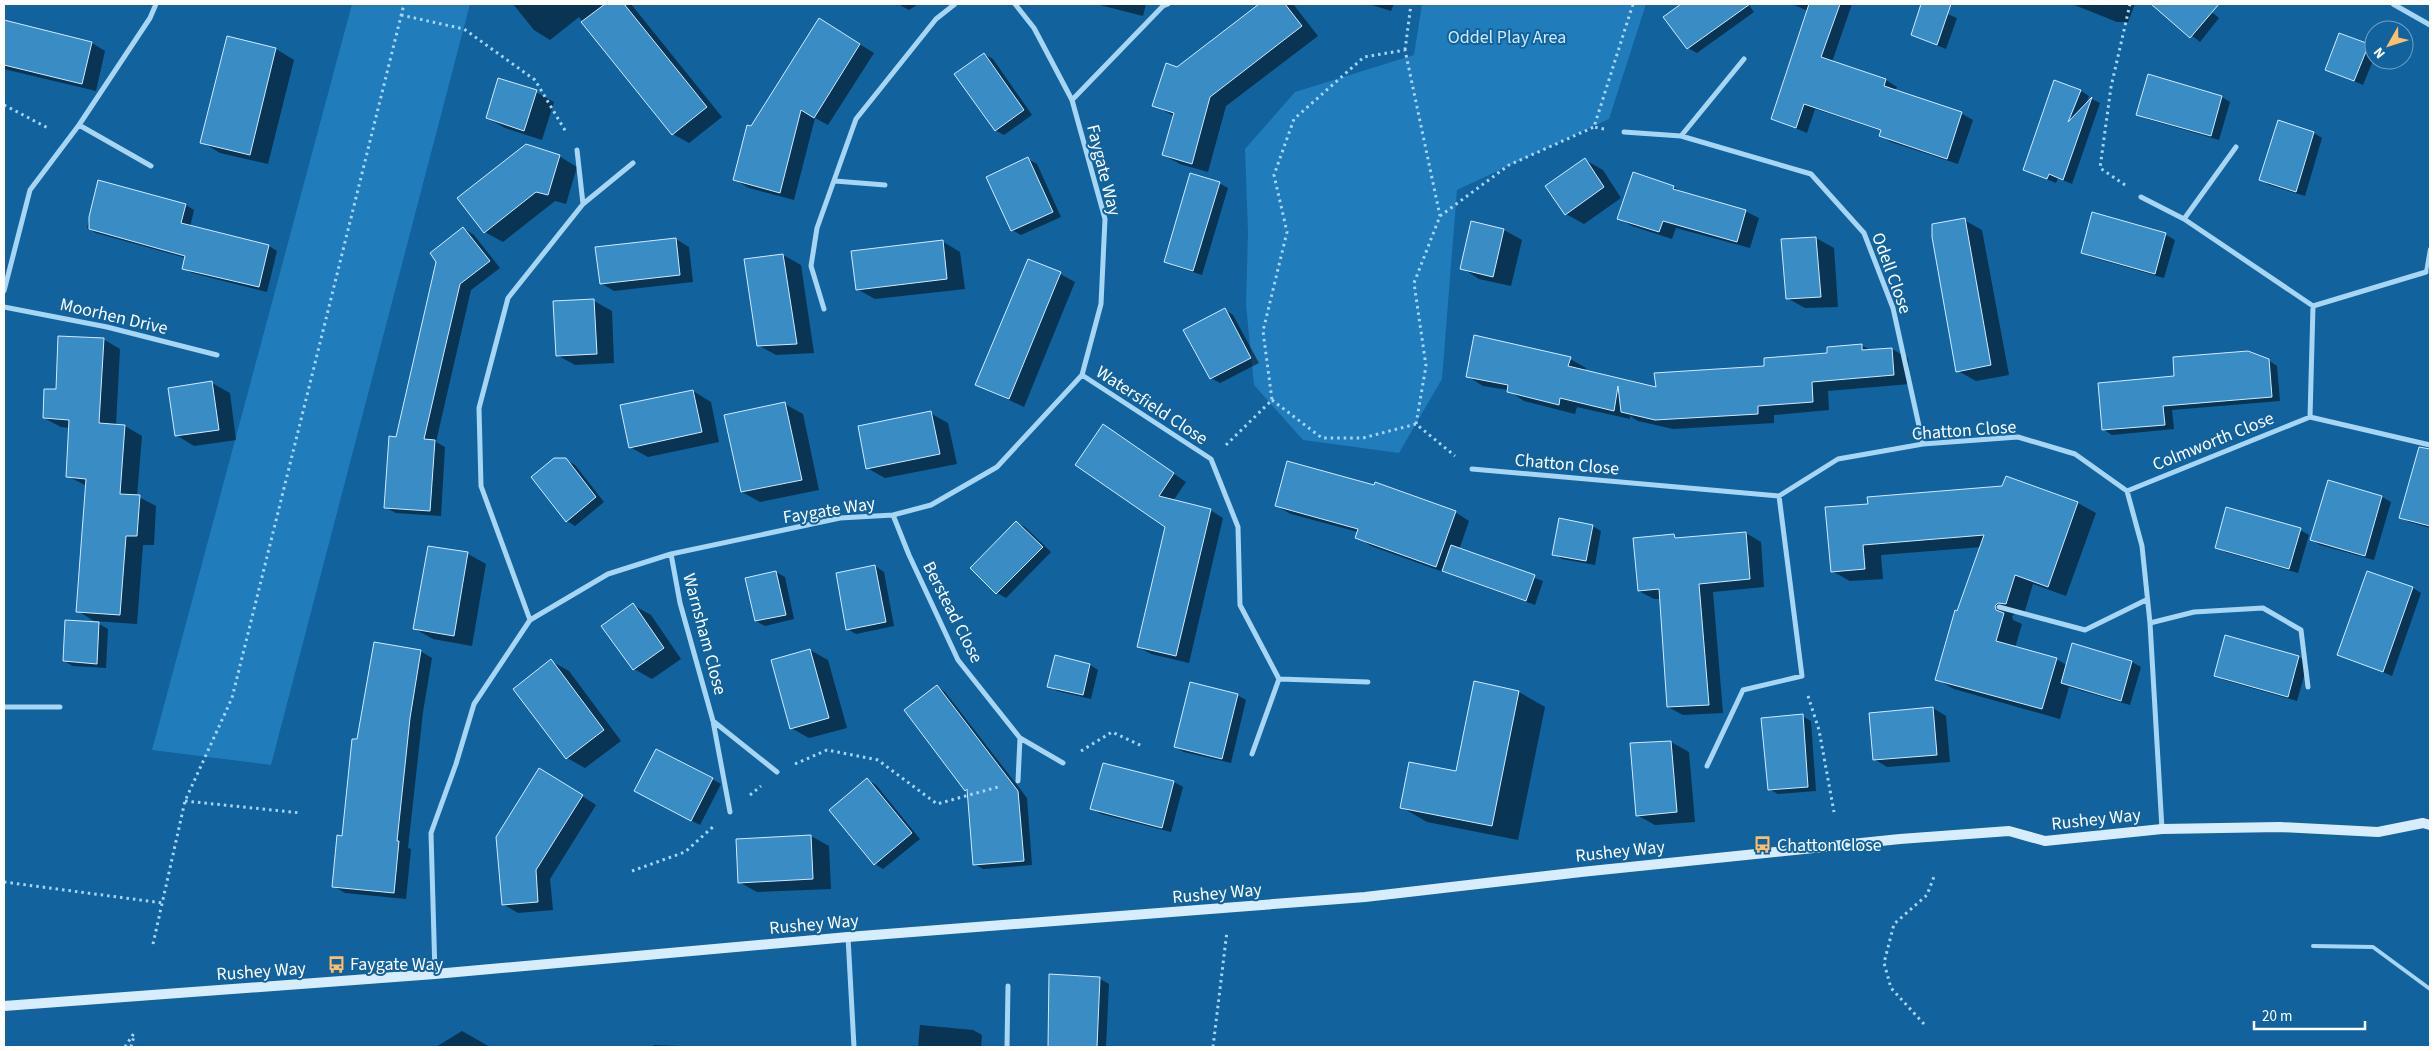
<svg xmlns="http://www.w3.org/2000/svg" width="2434" height="1051" font-family="'Source Sans 3',sans-serif">
	<style>
		.green { fill: #207cba }
		.shadow { fill: #0007 }
		.building { fill: #3a8cc4; stroke: #d0ebfe }
		.lines { fill: none; stroke-linecap: round; stroke-linejoin: round }
		.path { stroke: #a7d5f4; stroke-width: 3; stroke-dasharray: 2.5 4; stroke-linecap: butt }
		.lane { stroke: #a7d5f4; stroke-width: 4 }
		.street { stroke: #a7d5f4; stroke-width: 5 }
		.secondary { stroke: #d7edfd; stroke-width: 10 }
		.labels { text-anchor: middle; stroke-width: 4; stroke-linejoin: round; paint-order: stroke }
		.park-label { font-size: 18px; fill: #d0ebfe; stroke: #11629d }
		.street-label { font-size: 18px; fill: #fff; stroke: #11629d }
		.poi-label { font-size: 18px; fill: #fff; stroke: #11629d; text-anchor: start }
	</style>
	<rect width="100%" height="100%" fill="#11629d"/>
	<path class="green" d="M352 4H470L271 765 152 750Z
		M1422 4H1646L1609 119 1457 190 1442 379 1399 453 1303 440 1254 385 1246 305 1248 232 1245 149 1295 92 1414 55Z"/>
	<path class="shadow" d="M513 4H631L722 117 689 143 673 134 579 17 550 40 534 30Z
		M898 4H918L909 10Z
		M1096 4H1146L1143 16Z
		M1261 4H1293L1318 36 1226 106 1208 172 1180 164 1163 155 1174 116 1153 105 1177 68Z
		M1369 4H1394L1391 11Z
		M1683 4H1748L1754 12 1697 53 1688 48 1665 17Z
		M1792 4H1852L1832 62 1886 80 1897 87 1895 91 1962 114 1973 120 1958 164 1891 142 1881 136 1882 131 1815 109 1807 133 1773 119 1808 11Z
		M1923 4 1957 18 1946 49 1912 35Z
		M2072 4H2135L2128 22H2117Z
		M2172 4H2202L2219 18 2200 42 2164 13Z
		M4 21 92 43 105 51 96 91 4 69Z
		M834 28 874 53 828 125 815 118 794 200 749 188 735 180 752 128Z
		M228 37 276 49 294 60 268 164 220 153 202 142Z
		M2368 46 2374 49V58L2363 85 2327 69Z
		M984 54 993 59 1032 115 1004 135 995 130Z
		M2081 91 2089 96 2085 106 2092 99 2100 103 2072 184 2058 178 2056 183 2024 170 2065 127 2067 128Z
		M536 92 554 102 542 140 505 128 487 118Z
		M2222 97 2230 102 2219 140 2147 119 2138 114Z
		M2314 133 2322 138 2305 196 2269 185 2261 180Z
		M559 156 577 167 566 204 555 201 503 242 485 232Z
		M1028 159 1037 164 1061 217 1021 235 1012 230Z
		M1585 160 1603 170 1621 198 1584 224 1566 214Z
		M1633 174 1674 187 1687 195 1745 211 1759 218 1750 248 1676 228 1672 239 1632 226 1619 219Z
		M99 182 186 205 194 210 190 227 269 246 277 251 267 292 192 273 184 268 186 258 96 233 87 228Z
		M1219 183 1228 188 1202 275 1174 266 1166 261Z
		M2093 213 2166 235 2175 240 2164 278 2091 257 2082 252Z
		M1964 220 1982 230 2009 375 1976 381 1958 371Z
		M1472 222 1504 230 1522 240 1511 286 1479 279 1462 268Z
		M463 228 474 235 500 268 471 290 436 442 445 447 441 516 396 513 385 507Z
		M1816 238 1834 248 1838 307 1805 308 1787 298Z
		M676 239 689 247 693 282 614 291 601 283Z
		M942 241 960 252 965 289 875 299 857 289Z
		M783 255 801 265 814 353 776 355 758 345Z
		M1060 274 1075 282 1024 407 977 385Z
		M594 301 612 311 614 363 575 365 557 355Z
		M1224 309 1233 315 1259 363 1220 383 1211 378Z
		M103 339 120 349 116 425 125 426 142 436 137 496 156 506 154 545H143L137 624 94 621 78 611 87 486 67 476 70 428 61 427 44 418 57 390Z
		M1861 345 1871 350 1892 349 1908 358 1910 384 1828 391 1829 410 1774 415V423L1673 429 1638 421 1630 416V419L1577 407 1575 414 1524 401 1508 390 1483 386 1467 376 1570 359 1586 368 1585 371 1657 389 1829 354Z
		M2268 360 2277 366 2280 401 2172 410 2174 429 2112 435 2103 429 2176 377Z
		M212 383 230 393 236 440 194 446 176 435Z
		M693 391 711 402 719 442 648 457 630 447Z
		M785 404 803 414 819 490 760 502 742 492Z
		M930 413 948 423 957 464 885 478 867 468Z
		M1104 426 1186 482 1173 501 1210 510 1223 518 1189 663 1151 654 1138 647 1166 526Z
		M566 460 575 465 604 502 575 526 567 521Z
		M2006 477 2078 503 2096 513 2066 596 2033 584 2024 614 2017 612 2012 616 2013 620 2022 624 2015 648 2056 659 2067 665 2073 644 2132 662 2141 667 2130 705 2069 687 2060 719 1954 689 1936 679 1981 547 1881 555 1883 579 1850 581 1832 571 1869 506 2003 487Z
		M2328 482 2382 497 2391 502 2374 560 2320 545 2311 540Z
		M2422 482 2430 484V528L2409 522 2400 517Z
		M1276 506 1455 512 1469 521 1459 550 1543 581 1535 605 1371 546 1357 537 1358 532 1291 514Z
		M1016 522 1025 527 1051 552 1006 598 997 593 972 568Z
		M1592 526 1601 531 1595 565 1562 559 1554 554Z
		M2300 530 2309 535 2298 573 2225 552 2216 547Z
		M1746 533 1761 542 1764 587 1713 592 1723 713 1683 715 1668 707 1661 599H1654L1639 591 1674 536 1679 539Z
		M429 547 468 554 486 564 472 646 433 639 415 629Z
		M875 566 884 572 894 626 856 634 847 629Z
		M776 572 785 577 794 619 765 626 756 621Z
		M2413 588 2421 593 2392 676 2339 654Z
		M633 605 651 615 681 659 652 679 634 669Z
		M99 624 108 629 106 668 73 666 64 661Z
		M2226 636 2299 657 2308 662 2297 701 2224 680 2215 675Z
		M810 650 828 660 847 728 809 738 791 728 772 660Z
		M420 651 432 658 423 712 408 848 411 849 406 899 345 893 333 886 343 837 358 740Z
		M551 661 569 671 621 741 585 768 567 758Z
		M1090 665 1098 670 1091 699 1057 691 1049 686Z
		M937 686 945 692 1027 798 1032 865 983 869 974 864 969 792 966 790Z
		M1519 692 1545 707 1518 840 1427 822 1401 807 1457 773Z
		M1237 695 1246 700 1231 763 1184 752 1175 747Z
		M1933 708 1946 716 1950 762 1887 767 1874 759Z
		M1802 716 1811 721 1816 791 1778 794 1769 789Z
		M1671 742 1689 752 1695 822 1655 825 1637 815Z
		M1104 764 1174 782 1183 787 1171 832 1101 814 1092 809Z
		M554 778 596 805 550 879 553 910 518 913 503 904Z
		M712 779 721 784 700 825 644 796Z
		M867 780 876 785 920 839 883 869 875 864Z
		M811 836 829 846 831 889 757 892 739 882Z
		M1050 976 1100 979 1109 984 1106 1047H1049Z
		M920 1025 973 1030 982 1035 981 1047H918Z
		M462 1031 490 1047H436Z
		M654 1045 703 1047H653Z"/>
	<path class="building" d="M605 4H624L707 107 672 135 581 22Z
		M1259 4H1285L1302 26 1210 97 1192 164 1162 155 1174 113 1152 106 1166 63 1177 67Z
		M1681 4H1750L1687 49 1663 17Z
		M1809 4H1840L1821 57 1886 79 1884 86 1962 112 1947 159 1879 136 1881 130 1804 104 1796 128 1771 119Z
		M1921 4H1951L1937 45 1911 35Z
		M2151 4H2219L2190 38Z
		M819 18 860 44 814 118 801 110 780 193 733 180 747 125 751 126Z
		M4 20 92 42 82 84 4 65Z
		M2339 33 2369 44 2354 81 2325 70Z
		M227 36 276 48 250 155 200 143Z
		M984 53 1024 110 995 131 954 74Z
		M2148 74 2222 96 2211 136 2136 115Z
		M498 78 537 90 524 131 486 118Z
		M2054 80 2081 90 2068 122 2092 97 2063 180 2049 174 2047 179 2023 170Z
		M2278 120 2314 132 2296 192 2259 180Z
		M526 144 560 155 548 195 536 192 484 233 457 198Z
		M1028 157 1053 212 1011 231 986 177Z
		M1585 158 1604 187 1565 215 1545 186Z
		M1633 172 1674 186 1673 189 1746 210 1737 242 1663 221 1659 232 1617 219Z
		M1190 173 1220 182 1193 271 1164 262Z
		M98 180 186 204 181 223 269 245 259 287 182 269 185 256 89 229V217Z
		M2092 212 2166 233 2155 274 2081 253Z
		M1965 218 1991 365 1956 372 1932 237V224Z
		M1471 221 1504 229 1493 277 1460 269Z
		M463 227 490 261 460 284 445 348 424 439 435 440 430 511 384 508 389 436 396 437 436 262 430 253Z
		M1816 237 1821 297 1786 299 1781 239Z
		M676 238 680 275 600 284 595 247Z
		M943 240 947 279 856 290 851 251Z
		M783 254 797 344 757 346 744 259Z
		M1028 259 1061 272 1009 399 975 385Z
		M594 299 597 354 556 356 553 301Z
		M1225 308 1251 358 1210 379 1183 330Z
		M1474 335 1571 357 1568 366 1656 387 1654 373 1764 366V358L1827 353V347L1862 344V350L1892 348 1894 375 1812 382 1813 402 1758 406V414L1655 420 1621 412 1618 386 1614 411 1560 398 1559 405 1507 392 1508 385 1466 377Z
		M58 336 104 338 99 423 125 425 120 494 140 495 137 536H126L120 615 76 612 86 479 66 477 69 420 43 418 44 389H56Z
		M2248 351 2269 359 2272 397 2163 406 2165 425 2102 430 2098 383 2174 376 2173 357Z
		M212 381 219 430 175 436 168 388Z
		M693 390 702 432 629 448 620 405Z
		M785 402 802 480 741 492 724 415Z
		M931 411 940 454 866 469 858 426Z
		M1103 424 1174 473 1159 496 1211 509 1176 656 1137 647 1165 527 1075 465Z
		M2419 447 2430 449V526L2399 518Z
		M554 458H566L596 497 566 522 531 477Z
		M1287 461 1374 485 1375 482 1456 511 1436 567 1355 538 1358 529 1275 506Z
		M2006 476 2078 502 2048 587 2015 575 2006 604 1998 603 1995 606 1996 610 2004 613 1996 641 2057 658 2042 709 1935 680 1955 610 1957 611 1984 535 1863 545 1865 569 1831 572 1825 507 1868 504 1867 497 2002 486Z
		M2328 480 2382 496 2365 556 2310 540Z
		M2226 507 2301 528 2289 569 2215 548Z
		M1559 518 1593 525 1586 561 1552 555Z
		M1016 521 1043 547 996 594 970 568Z
		M1746 532 1750 579 1699 584 1709 705 1667 707 1659 589 1638 591 1633 538 1674 534 1675 538Z
		M1451 545 1535 575 1526 601 1442 571Z
		M428 546 468 552 454 636 413 629Z
		M875 565 886 622 846 630 836 573Z
		M776 571 786 615 755 621 745 578Z
		M2367 571 2413 587 2383 672 2337 655Z
		M633 603 664 648 633 670 601 626Z
		M65 620 99 622 97 664 63 661Z
		M2225 635 2299 656 2288 697 2214 676Z
		M374 642 421 650 410 718 397 841H399L394 893 332 887 337 835 342 836 352 739H357Z
		M2072 643 2132 661 2121 701 2061 683Z
		M810 649 829 718 790 729 771 660Z
		M1055 655 1090 664 1083 695 1047 687Z
		M551 659 604 730 566 759 513 689Z
		M1474 681 1519 691 1492 826 1400 808 1409 762 1456 771Z
		M1190 682 1238 694 1222 759 1174 747Z
		M937 685 1018 791 1024 861 973 865 967 789 965 791 904 710Z
		M1933 707 1937 755 1873 760 1869 713Z
		M1803 714 1808 787 1768 790 1761 718Z
		M1671 741 1677 812 1636 816 1630 743Z
		M656 749 713 778 691 821 634 791Z
		M1103 763 1174 781 1162 828 1090 809Z
		M539 768 583 795 536 870 538 902 502 905 496 837Z
		M867 778 912 833 874 865 829 810Z
		M811 835 813 879 738 883 736 839Z
		M1049 974 1100 977 1097 1047H1048Z"/>
	<g class="lines">
		<path class="path" d="M401 15 464 29 535 80 566 132
			M1405 50 1411 4
			M4 105 48 128
			M1604 129 1594 127 1633 4
			M2125 185 2100 168 2111 87 2130 4
			M1272 400 1322 438H1363L1416 424 1455 456
			M1416 424 1426 366 1414 283 1440 216 1509 165 1594 127
			M1226 445 1272 400 1263 331 1287 232 1274 175 1294 119 1364 57 1405 50 1440 216
			M1808 696 1819 730 1834 812
			M1081 751 1112 732 1142 746
			M795 764 827 750 878 760 937 804 998 787
			M750 795 761 786
			M185 801 301 813
			M632 871 685 852 715 825
			M4 882 163 903
			M153 944 185 801 232 698 404 4
			M1924 1024 1891 988 1884 963 1894 924 1927 895 1935 874
			M125 1047 134 1033
			M131 1047 134 1036
			M1213 1047 1227 931"/>
		<path class="lane" d="M2426 272 2430 249
			M2313 946 2373 947 2430 989"/>
		<path class="street" d="M2393 4 2430 25
			M1072 100 1163 6 1168 4
			M79 125 151 166
			M1624 132 1681 136 1811 174 1864 233 1893 308 1923 444
			M1681 136 1744 59
			M835 181 885 185
			M2141 197 2184 219 2313 306 2310 417
			M583 204 633 163
			M2184 219 2236 147
			M4 291 30 190 79 125 150 18 156 4
			M2313 306 2426 272
			M4 307 107 327 217 355
			M824 309 811 266 817 228 856 119 936 19 955 4
			M1082 375 1211 459 1238 527 1240 605 1279 679 1252 754
			M1472 469 1779 496 1838 459 1923 444 2018 437 2075 454 2127 491 2142 546 2150 623 2162 829
			M2127 491 2310 417 2430 445
			M893 515 909 555 958 660 1020 738 1018 781
			M671 554 680 603 713 721 730 812
			M1999 607 2085 630 2146 600
			M530 620 481 486 479 408 508 298 583 204 577 150
			M2150 623 2194 612 2263 608 2301 630 2308 687
			M1279 679 1368 682
			M4 707H60
			M713 721 777 772
			M1020 738 1063 763
			M1707 766 1743 690 1802 676 1779 496
			M848 937 854 1047
			M435 974 431 833 456 764 474 704 530 620 608 574 671 554 840 518 893 515 931 505 997 467 1082 375 1101 304 1105 219 1072 100 1034 28 1015 4
			M1007 1047 1008 986"/>
		<path class="secondary" d="M4 1006 435 974 848 937 1365 897 1581 872 1900 839 2009 831 2045 841 2162 829 2280 827 2378 832 2423 823 2430 825"/>
	</g>
	<defs>
		<symbol id="bus-bare" viewBox="-9 -9 18 18"><path d="M-5-6H5V4H4V6H2V4H-2V6H-4V4H-5ZM-3.5-4V0h7V-4ZM-3.5 1.2v1.5H-2V1.2ZM2 1.2v1.5H3.5V1.2Z" fill="#ffbf6a" stroke="#11629d" stroke-width="2.5" paint-order="stroke"/></symbol>
	</defs>
	<g fill-rule="evenodd">
		<use href="#bus-bare" x="1750" y="832" width="25" height="25"/>
		<use href="#bus-bare" x="324" y="952" width="25" height="25"/>
	</g>
	<g class="labels">
		<g class="park-label">
			<text x="1507" y="43">Oddel Play Area</text>
		</g>
		<g class="street-label">
			<text transform="translate(1104 170) rotate(76)" y="6">Faygate Way</text>
			<text transform="translate(1892 273) rotate(70)" y="6">Odell Close</text>
			<text transform="translate(114 316) rotate(13)" y="6">Moorhen Drive</text>
			<text transform="translate(1152 405) rotate(33)" y="6">Watersfield Close</text>
			<text transform="translate(1964 430) rotate(-4)" y="6">Chatton Close</text>
			<text transform="translate(2213 441) rotate(-22)" y="6">Colmworth Close</text>
			<text transform="translate(1567 464) rotate(5)" y="6">Chatton Close</text>
			<text transform="translate(829 510) rotate(-9)" y="6">Faygate Way</text>
			<text transform="translate(953 612) rotate(63)" y="6">Berstead Close</text>
			<text transform="translate(705 634) rotate(75)" y="6">Warnsham Close</text>
			<text transform="translate(2096 819) rotate(-6)" y="6">Rushey Way</text>
			<text transform="translate(1620 851) rotate(-6)" y="6">Rushey Way</text>
			<text transform="translate(1217 893) rotate(-5)" y="6">Rushey Way</text>
			<text transform="translate(814 924) rotate(-5)" y="6">Rushey Way</text>
			<text transform="translate(261 971) rotate(-4)" y="6">Rushey Way</text>
		</g>
		<g class="poi-label">
			<text x="1777" y="851">Chatton Close</text>
			<text x="350" y="970">Faygate Way</text>
		</g>
	</g>
	<rect width="2434" height="1051" fill="none" stroke="#ffffff" stroke-width="10"/>
	<g transform="translate(2389 45) rotate(231)"><circle r="24" fill="#11629d" stroke="#70a1c4"/>
	<path d="M0-4L9 19L0 12L-9 19Z" fill="#ffbf6a"/>
	<text y="-8" font-size="14" font-weight="bold" text-anchor="middle" fill="#ffffff">N</text>
	</g>
	<path d="M2254 1021v8h111v-8" fill="none" stroke="#ffffff" stroke-width="2.5"/>
	<text x="2262" y="1021" font-size="15" fill="#ffffff" stroke="#11629d" stroke-width="4" paint-order="stroke">20 m</text>
</svg>
